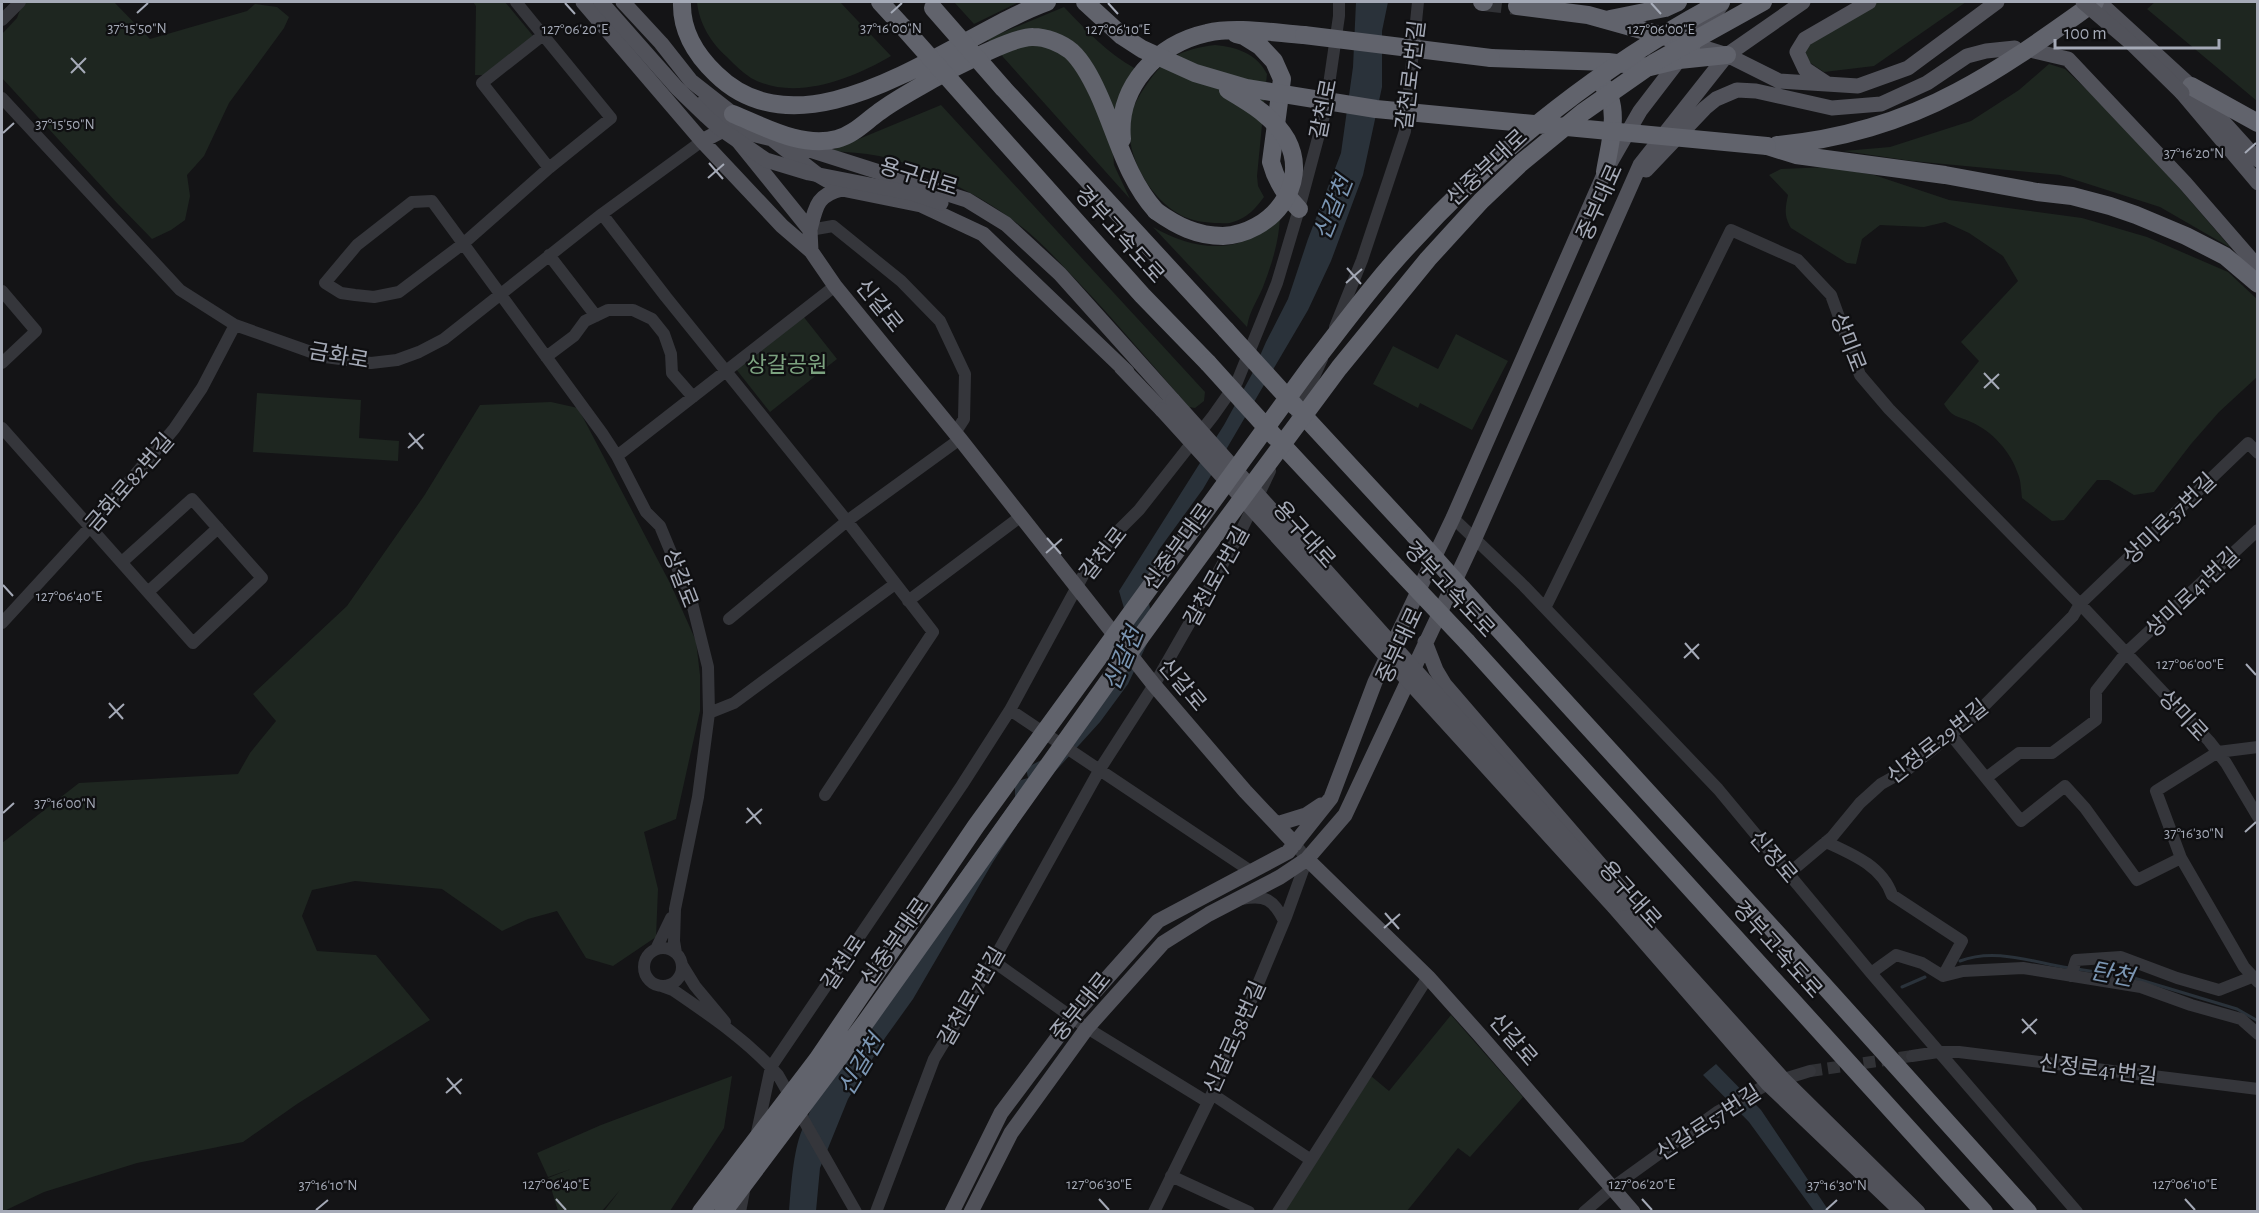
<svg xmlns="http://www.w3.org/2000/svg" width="2259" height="1213" font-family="'Alegreya Sans','Noto Sans KR',sans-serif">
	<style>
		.green { fill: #1e2620 }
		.water { fill: #2a323a }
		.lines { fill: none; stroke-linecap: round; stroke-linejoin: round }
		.stream { stroke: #2a323a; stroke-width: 3 }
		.minor-tunnel { stroke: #313236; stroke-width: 12; stroke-dasharray: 12 6; stroke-linecap: butt }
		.highway-tunnel { stroke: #313236; stroke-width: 18; stroke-dasharray: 18 9; stroke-linecap: butt }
		.minor { stroke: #35363b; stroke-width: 12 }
		.major { stroke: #51525a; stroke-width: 15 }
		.highway { stroke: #61636c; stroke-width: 18 }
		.major-bridge { stroke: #51525a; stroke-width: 15 }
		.highway-bridge { stroke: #61636c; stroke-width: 18 }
		.ticks { fill: none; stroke: #a5aab7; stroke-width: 2 }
		.labels { text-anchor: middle; stroke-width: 4.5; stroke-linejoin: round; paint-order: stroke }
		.street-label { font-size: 22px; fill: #a5aab7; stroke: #0f0f11 }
		.park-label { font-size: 22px; fill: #7ca380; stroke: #0f0f11 }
		.water-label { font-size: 24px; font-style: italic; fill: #7b96b3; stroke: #0f0f11 }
		.ticks-label { font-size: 15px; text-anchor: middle; fill: #a5aab7; stroke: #0f0f11; stroke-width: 4.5; stroke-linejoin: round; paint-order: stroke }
	</style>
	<rect width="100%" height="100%" fill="#141416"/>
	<path class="green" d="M23 2H114L150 39 247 11 255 4 277 7 289 17 284 28 229 103 204 156 187 175 190 196 185 220 171 230 152 239 116 202 2 78V34L17 18Z
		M473 2H505L534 37 484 75H475L476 6Z
		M697 2H840L891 56C852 79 794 102 751 78 742 72 734 64 727 57 711 43 699 23 697 2Z
		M954 2H1019L974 24Z
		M1872 2H1966L1874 66 1824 72 1806 60 1801 46Z
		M2155 2H2257V101L2147 9Z
		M1064 7C1087 31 1107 53 1136 69L1112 139 1114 165 1130 199 987 39Z
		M1215 45C1237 47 1257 54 1267 74L1257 176 1258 186 1264 197C1256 208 1247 218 1233 222 1229 224 1223 223 1219 223 1207 223 1190 221 1179 214 1150 198 1125 155 1130 121 1131 108 1140 94 1147 84 1165 57 1183 49 1215 45Z
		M2049 64 2065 69 2130 131 2231 248 2160 207 2060 175 1912 161 1844 151 1890 147 1971 121 2019 90Z
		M941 105 1205 392 1204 401 1195 408 1189 407C1153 366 1118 324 1080 284 1060 263 1041 241 1018 224 986 198 920 164 879 156 863 153 846 152 830 151Z
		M1829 167 1874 175 1949 200 2082 218 2147 237 2228 272 2257 299V377L2219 412 2191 444 2154 492 2134 495 2109 480H2097L2064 520 2052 521 2022 498C2021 490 2021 481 2018 474 2011 452 1992 431 1971 422 1956 415 1953 418 1944 404L1979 361 1961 342 2018 281 2003 256 1969 233 1945 222 1924 227 1880 225 1862 239 1856 264 1847 263 1791 228C1784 216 1785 209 1788 195L1769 175 1781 169Z
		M1280 217C1279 241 1272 264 1263 287 1257 302 1250 309 1247 327L1153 227C1196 252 1243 256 1280 217Z
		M803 316 837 359 770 412 736 369Z
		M1456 334 1508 361 1472 430 1420 403 1418 408 1373 384 1393 346 1438 369Z
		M257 393 361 400 359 438 399 441 398 461 253 452Z
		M551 402 578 408 671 585 696 641 700 675V711L676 819 644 832 658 889 656 937 613 966 586 958 557 911 528 919 502 931 442 889 355 881 312 890 302 916 317 951 376 955 430 1020 297 1104 243 1142 137 1163 44 1192 2 1212V843L79 783 238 774 250 753 276 721 253 694 347 606 424 496 480 405Z
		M1451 1015 1523 1097 1470 1157 1458 1148 1407 1211H1284L1371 1076 1389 1091Z
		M732 1076 724 1128 670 1211H604L620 1190 602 1211H558L548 1178 571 1169 548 1177 537 1153 601 1125Z"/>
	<path class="water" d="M1356 2H1388L1382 31V87L1363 175 1331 261 1308 310 1203 489 1158 551 1148 598 1154 629 1128 684 1100 722 1041 787 993 862 913 999 885 1038 848 1099 820 1168 816 1211 789 1212C791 1187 793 1152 802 1130 815 1097 837 1061 865 1040L923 944 918 933 1015 797V786L1021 780 1028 778 1026 768 1049 756 1114 663 1112 645 1128 622 1119 591 1224 425 1252 374 1266 342 1288 299 1308 239 1341 153 1353 67Z
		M1716 1064 1761 1110 1829 1211H1814L1749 1122 1703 1075Z"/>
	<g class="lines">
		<path class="stream" d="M1960 961C1996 947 2034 963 2070 968
			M2077 969 2134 978 2237 1009 2258 1021
			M1902 987 1925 977"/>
		<path class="minor-tunnel" d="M1810 1071 1912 1056"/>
		<path class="highway-tunnel" d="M1484 2 1517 6"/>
		<path class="minor" d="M516 2 543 35 482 83 549 168
			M2 20 20 2
			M543 35 611 118 549 168 464 243 399 292 374 297 355 295 341 293 325 283 357 245 412 202 432 201 602 433 617 456 646 512 660 526 692 603 708 667 709 713 698 797 675 909 674 941 676 953
			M2 98 180 290 235 325 325 357 371 363 397 360 419 352 444 339 602 214 702 141
			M602 214 666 297 847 521 729 619
			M810 230 833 226 901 281 940 321 965 374 964 419 955 433
			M549 255 596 316
			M2 291 36 331 2 363
			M1335 327 1362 260 1405 131 1418 2
			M546 357 574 336 585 321 608 310H633L652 319 664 334 671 354 672 373 693 397
			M1297 414 1322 359
			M2 428 193 643 262 578 192 499 122 562
			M617 456 835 286
			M1453 518 1524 586 1718 789 1871 973 2077 1212
			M148 592 218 528
			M908 601 1020 517
			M1545 608 1731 230 1798 260 1831 295 1860 375 1889 409 2080 604 2209 741 2226 763 2258 817
			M2 623 91 526 174 429 202 388 235 325
			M1010 710 1252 872
			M709 713 734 703 895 584
			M1951 735 2021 821 2065 786 2085 808 2137 880 2181 858
			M2258 747 2218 752 2156 791 2181 858 2244 967 2258 982
			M1986 778 2019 753H2052L2096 720V691L2126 653 2258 530
			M825 795 933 632 847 521 960 439
			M1826 842C1852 854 1882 866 1892 895L1962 941 1943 976
			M1788 874 1832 837 1860 803 1881 784 1908 769 1974 716 2073 616 2080 604 2248 443 2258 453
			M1242 899C1265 894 1274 900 1284 921
			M644 967a19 19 0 1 1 38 0a19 19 0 1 1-38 0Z
			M656 949 671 918
			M993 961 1087 1028 1206 1101
			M682 965 695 986 725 1022
			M1871 973 1896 955 1922 963 1943 976 1963 971 2023 968 2141 987 2191 1005 2241 1019 2258 1034
			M2071 976 2076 960 2121 957 2177 978 2219 990 2252 977
			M662 986 673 990C711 1016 748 1041 778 1075L856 1212
			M1912 1056 1938 1052H1959L2258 1089
			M1212 1094 1311 1160
			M756 1137 771 1067 962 785 1010 710 1085 572 1120 529 1139 510 1213 416 1237 382 1277 283 1299 209 1325 112 1339 16V2
			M1171 1176 1249 1212
			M740 1212 745 1186
			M876 1212 934 1059 993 961 1100 769 1154 685 1189 624 1240 533 1270 471
			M1154 1212 1212 1094 1286 917 1307 859 1295 844
			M1278 1212 1428 977
			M1584 1212 1613 1187 1717 1112 1768 1084 1810 1071"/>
		<path class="major" d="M583 2 702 141 782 226 811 251 835 286 960 439 1154 685 1245 791 1295 844
			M623 2 661 43 691 81 742 121
			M2099 2 2191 86 2258 160
			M1692 44 1727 55 1779 81 1858 86 1908 68 1997 2
			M2034 51 2068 59 2185 183 2258 267
			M1826 83 1805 69 1797 52 1805 39 1869 2
			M2182 93 2258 183
			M705 100 810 230 811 251
			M702 141 727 128 772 139 818 175 842 189 921 205 983 234 1127 372
			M788 143 967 200 1006 224 1060 274 1173 400
			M1646 170 1705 108 1716 99 1737 90 1756 91 1832 108 1881 104 1927 83 1967 56 1986 51 2015 48
			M810 230C816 206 817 195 842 189
			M1121 367 1162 410
			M1425 642 1436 670 1445 685 1629 898
			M1277 824 1306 815 1321 805
			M1307 859 1428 977 1479 1034 1633 1212
			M1624 903 1783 1079 1918 1212
			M1615 908 1768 1084 1902 1212
			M952 1212 1001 1113 1075 1014 1158 921 1288 852 1331 798 1375 682 1453 518 1605 172 1640 111 1722 4
			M971 1212 1011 1133 1087 1028 1163 943 1209 914 1280 877 1307 859 1345 815 1475 538 1640 165 1727 55 1803 2"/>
		<path class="highway" d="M682 2C681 31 695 54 716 74 808 164 955 35 1047 2
			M880 2 903 27
			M1482 2H1484
			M1517 6 1588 15 1692 44
			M1610 19 1665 8 1678 2
			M1236 34 1244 36 1260 46 1274 61 1282 79 1271 162C1276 181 1285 195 1299 209
			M1491 58 1608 62 1650 67 1679 60 1727 55
			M1602 84C1622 106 1609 146 1605 172
			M2191 86 2258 123
			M1003 88 1226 330
			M974 107 1142 295 1208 363
			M733 114C765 127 801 148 837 139 853 135 865 122 879 112 903 94 1007 36 1033 37 1046 37 1061 43 1071 51 1083 62 1091 78 1098 93 1116 132 1126 178 1156 211
			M1122 139C1117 87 1157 44 1207 33 1235 26 1275 33 1304 35
			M1777 145C1839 140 1903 121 1957 92 2005 67 2051 33 2095 2
			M1767 146 1796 155 1945 175 2037 192 2072 196 2110 206 2136 215 2186 236 2225 256 2258 284
			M1303 415 1414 535
			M1286 449 1397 568
			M1484 613 1792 950 2028 1212
			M1467 642 1984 1212"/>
		<path class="major-bridge" d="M601 2 677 88 706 116 718 127 766 160 809 173 911 193 941 203
			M2083 2 2130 42 2182 93
			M1173 400 1624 903
			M1162 410 1614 907"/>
		<path class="highway-bridge" d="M1085 2 1122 36 1142 49 1195 73 1246 88 1376 109 1767 146
			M933 8 1003 88
			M903 27 974 107
			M1304 35 1491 58
			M1156 211C1177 226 1197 236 1223 236 1270 234 1311 185 1287 140 1274 117 1250 103 1228 90
			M1226 330 1296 407
			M1208 363 1275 437
			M1414 535 1484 613
			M1397 568 1467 642
			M701 1212 817 1060 976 826 1311 366C1344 324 1375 281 1412 242 1500 146 1606 63 1721 2
			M723 1212 865 1023 1107 683 1218 531 1339 368 1428 259 1481 201 1521 163 1582 113 1655 62 1763 2"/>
	</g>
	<path class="ticks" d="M565 3 575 14M1108 3 1118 14M1651 3 1661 14M137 13 148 3M891 13 902 3M71 58 85 73M71 73 86 58M3 133 14 123M2245 153 2256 143M709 163 723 179M708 178 724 164M1347 268 1361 284M1346 283 1362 269M1984 373 1999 389M1984 388 1999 374M409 433 423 449M408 448 424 434M1047 538 1061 554M1046 553 1062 539M3 585 13 596M1685 643 1699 659M1684 658 1699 644M2246 664 2256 675M109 703 123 719M109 718 124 704M747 808 761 824M3 813 14 803M746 823 762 809M2245 832 2256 822M1385 913 1399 929M1384 928 1400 914M2022 1019 2036 1034M2022 1033 2037 1019M447 1078 461 1094M446 1093 462 1079M556 1199 566 1210M1099 1199 1109 1210M1642 1199 1652 1210M2185 1199 2195 1210M316 1210 328 1200M1826 1210 1837 1200"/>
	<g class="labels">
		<g class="street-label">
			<text transform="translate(1410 75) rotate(-83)" y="8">갈천로7번길</text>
			<text transform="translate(1323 109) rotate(-79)" y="8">갈천로</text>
			<text transform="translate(1486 167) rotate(-43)" y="8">신중부대로</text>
			<text transform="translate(919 176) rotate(17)" y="8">용구대로</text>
			<text transform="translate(1599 202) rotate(-66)" y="8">중부대로</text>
			<text transform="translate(1120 234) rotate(48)" y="8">경부고속도로</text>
			<text transform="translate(880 305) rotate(51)" y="8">신갈로</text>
			<text transform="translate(1849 342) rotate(69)" y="8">상미로</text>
			<text transform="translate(339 355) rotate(10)" y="8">금화로</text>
			<text transform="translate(129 482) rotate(-49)" y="8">금화로82번길</text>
			<text transform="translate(2169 518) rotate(-44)" y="8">상미로37번길</text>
			<text transform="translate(1305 534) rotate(48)" y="8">용구대로</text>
			<text transform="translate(1177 546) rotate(-54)" y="8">신중부대로</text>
			<text transform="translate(1103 553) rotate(-52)" y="8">갈천로</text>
			<text transform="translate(1216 576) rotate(-61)" y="8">갈천로7번길</text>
			<text transform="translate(681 578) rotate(69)" y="8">상갈로</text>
			<text transform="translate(1450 589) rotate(47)" y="8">경부고속도로</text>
			<text transform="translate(2192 592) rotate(-43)" y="8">상미로41번길</text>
			<text transform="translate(1399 645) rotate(-65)" y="8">중부대로</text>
			<text transform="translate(1183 684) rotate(50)" y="8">신갈로</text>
			<text transform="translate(2184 715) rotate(47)" y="8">상미로</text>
			<text transform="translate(1937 741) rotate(-38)" y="8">신정로29번길</text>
			<text transform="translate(1774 856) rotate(50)" y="8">신정로</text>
			<text transform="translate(1631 894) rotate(48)" y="8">용구대로</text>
			<text transform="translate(894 941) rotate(-55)" y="8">신중부대로</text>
			<text transform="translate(1778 949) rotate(48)" y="8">경부고속도로</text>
			<text transform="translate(843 962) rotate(-56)" y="8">갈천로</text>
			<text transform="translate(971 996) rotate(-60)" y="8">갈천로7번길</text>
			<text transform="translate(1080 1006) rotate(-51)" y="8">중부대로</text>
			<text transform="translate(1234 1037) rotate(-66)" y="8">신갈로58번길</text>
			<text transform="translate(1514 1039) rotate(49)" y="8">신갈로</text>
			<text transform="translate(2098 1069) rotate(7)" y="8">신정로41번길</text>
			<text transform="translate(1708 1122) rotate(-33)" y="8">신갈로57번길</text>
		</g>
		<g class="park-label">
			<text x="787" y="372">상갈공원</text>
		</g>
		<g class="water-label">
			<text transform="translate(1333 208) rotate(-68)" y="8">신갈천</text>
			<text transform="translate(1123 659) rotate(-67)" y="8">신갈천</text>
			<text transform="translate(2112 974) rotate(11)" y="8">탄천</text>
			<text transform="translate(861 1065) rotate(-59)" y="8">신갈천</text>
		</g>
	</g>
	<g class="ticks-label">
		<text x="137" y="33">37°15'50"N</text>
		<text x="891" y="33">37°16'00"N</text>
		<text x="575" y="34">127°06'20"E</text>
		<text x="1118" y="34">127°06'10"E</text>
		<text x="1661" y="34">127°06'00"E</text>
		<text x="65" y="129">37°15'50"N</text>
		<text x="2194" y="158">37°16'20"N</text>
		<text x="69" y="601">127°06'40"E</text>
		<text x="2190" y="669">127°06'00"E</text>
		<text x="65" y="808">37°16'00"N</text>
		<text x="2194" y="838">37°16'30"N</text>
		<text x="556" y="1189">127°06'40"E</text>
		<text x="1099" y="1189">127°06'30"E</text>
		<text x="1642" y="1189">127°06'20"E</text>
		<text x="2185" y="1189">127°06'10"E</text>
		<text x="328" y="1190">37°16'10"N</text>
		<text x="1837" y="1190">37°16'30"N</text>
	</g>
	<rect width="2259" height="1213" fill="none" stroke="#a5aab7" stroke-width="6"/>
	<path d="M2055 39v9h164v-9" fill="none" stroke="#a5aab7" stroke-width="3"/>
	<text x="2064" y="39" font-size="18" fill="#a5aab7" stroke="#0f0f11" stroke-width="4.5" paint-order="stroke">100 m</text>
</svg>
